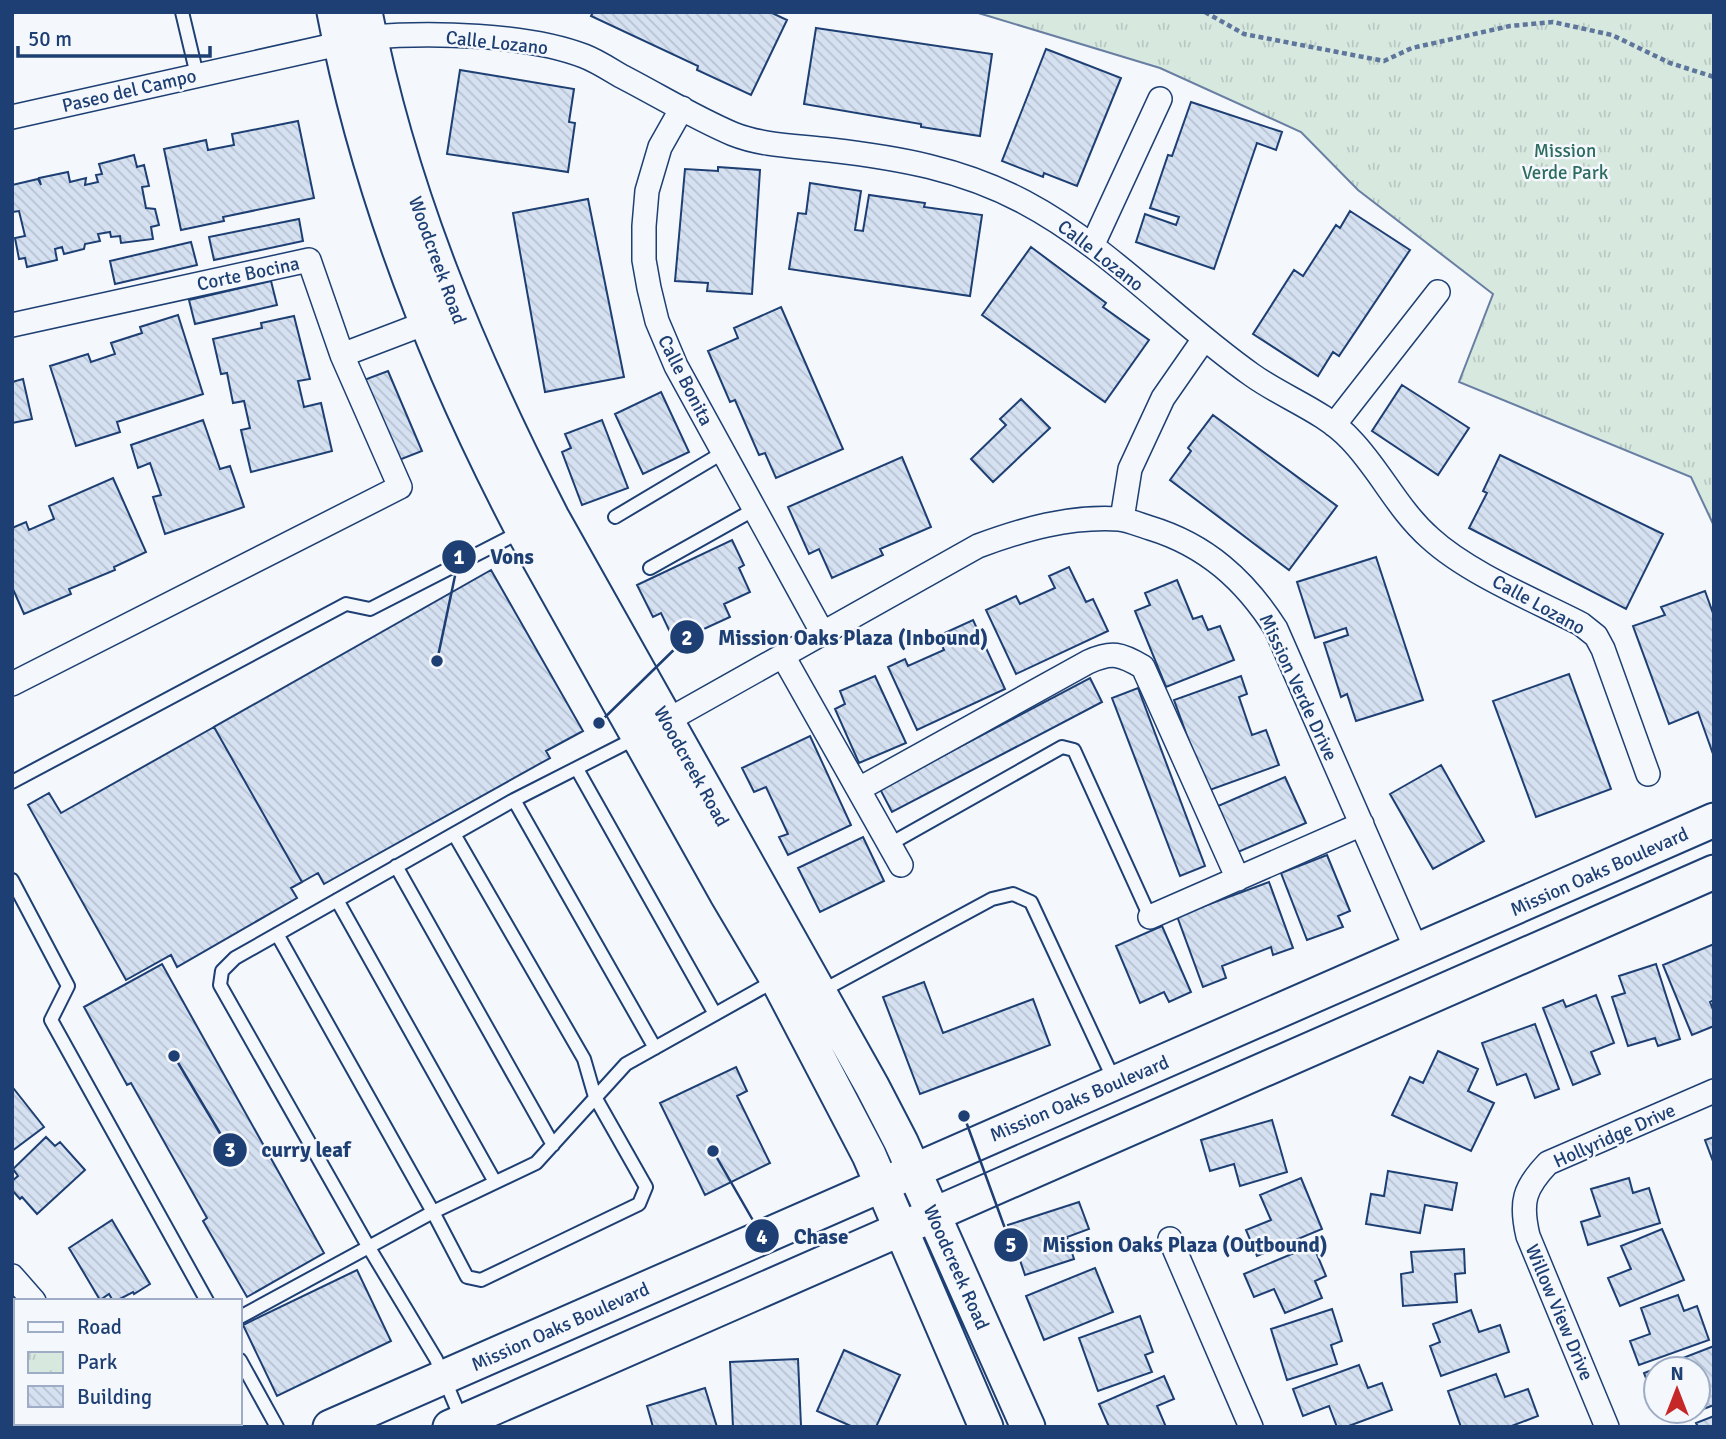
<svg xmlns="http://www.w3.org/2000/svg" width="1726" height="1439" font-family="Signika,sans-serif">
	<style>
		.park { fill: url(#park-tufts); stroke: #687fa3; stroke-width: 2 }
		.building { fill: url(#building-back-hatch); stroke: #1d3f73; stroke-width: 2 }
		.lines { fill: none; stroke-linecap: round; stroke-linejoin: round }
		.service-casing { stroke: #1d3f73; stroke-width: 16 }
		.minor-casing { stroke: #1d3f73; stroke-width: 26 }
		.secondary-casing { stroke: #1d3f73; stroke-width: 37 }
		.path { stroke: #5e769c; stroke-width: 4.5; stroke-dasharray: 5 3.5; stroke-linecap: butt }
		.service { stroke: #f4f7fb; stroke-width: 12 }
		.minor { stroke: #f4f7fb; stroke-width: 23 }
		.secondary { stroke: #f4f7fb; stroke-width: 33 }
		.labels { text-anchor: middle; stroke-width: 5; stroke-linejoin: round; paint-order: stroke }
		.street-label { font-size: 19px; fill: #1d3f73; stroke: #f4f7fb }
		.park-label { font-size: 19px; fill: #2c6c60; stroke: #f4f7fb }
		.leader { fill: none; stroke: #1d3f73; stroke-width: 2.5 }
		.callout-dot { fill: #1d3f73; stroke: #f4f7fb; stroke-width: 2.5 }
		.mark-label { font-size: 21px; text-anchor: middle; font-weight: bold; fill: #fff }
		.callout-label { font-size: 21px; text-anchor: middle; font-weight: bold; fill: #1d3f73; stroke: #f4f7fb; stroke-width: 5; stroke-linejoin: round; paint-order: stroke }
	</style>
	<defs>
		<pattern id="park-tufts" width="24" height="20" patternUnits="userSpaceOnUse" patternTransform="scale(1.75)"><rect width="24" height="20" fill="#d7e8df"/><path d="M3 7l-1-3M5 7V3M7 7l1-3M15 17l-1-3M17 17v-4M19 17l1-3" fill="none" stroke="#b8c8c3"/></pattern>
		<pattern id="building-back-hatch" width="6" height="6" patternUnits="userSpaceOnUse" patternTransform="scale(1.75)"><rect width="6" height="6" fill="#d5e0f0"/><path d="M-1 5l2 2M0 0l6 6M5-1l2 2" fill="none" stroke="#b6c1d1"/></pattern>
	</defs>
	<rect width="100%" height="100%" fill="#f4f7fb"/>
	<path class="park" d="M975 12H1714V526L1691 477 1459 382 1493 294 1358 190 1301 132 1160 68Z"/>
	<path class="building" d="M593 12H770L787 20 751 95 697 70 698 66 591 16Z
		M816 28 992 54 980 136 921 127V124L804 104Z
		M1046 49 1121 78 1077 186 1044 173 1043 177 1002 161Z
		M460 70 574 89 569 122 575 123 568 172 447 154Z
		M1191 102 1282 132 1276 150 1257 143 1214 269 1136 242 1145 214 1176 225 1179 217 1150 208 1168 155 1172 156Z
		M298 121 314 198 223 217 224 221 181 230 164 149 206 140 208 150 234 145 232 134Z
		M134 155 137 167 144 165 149 186 142 187 146 208 155 209 159 225 151 227 153 239 121 243 120 236 111 237 110 232 98 234 100 241 85 244 84 249 64 254 62 247 55 249 57 260 27 267 25 258 19 259 15 238 25 236 19 211 12 212V185L38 179 41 185 39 178 68 172 70 182 86 178 85 185 98 182 96 175 102 174 99 164Z
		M718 167 760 170 752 294 707 291 708 283 675 281 685 169 718 171Z
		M810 183 861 191 855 230 863 231 869 195 925 203 924 207 982 215 970 296 789 269 798 213 806 214Z
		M588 199 624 377 545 392 513 213Z
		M1350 211 1410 250 1339 356 1333 352 1318 376 1253 334 1294 270 1303 276 1336 225 1340 228Z
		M299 219 303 241 214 260 209 237Z
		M191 242 197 265 115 284 110 261Z
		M1031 247 1106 303 1103 307 1149 340 1105 402 982 315Z
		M271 281 277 305 195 324 189 300Z
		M781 307 843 449 776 478 765 453 759 455 735 400 730 402 708 351 738 338 734 328Z
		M178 315 203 394 117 422 120 432 76 446 50 366 88 354 91 362 115 354 111 343 142 333 140 327Z
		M294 316 310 379 298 381 304 407 321 403 332 451 251 472 241 430 250 428 244 401 233 403 227 373 221 374 213 339 262 328 261 323Z
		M388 371 422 451 399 460 364 380Z
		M23 379 32 419 12 423V382Z
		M1402 385 1469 428 1438 475 1372 431Z
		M661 392 689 452 643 474 615 414Z
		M1021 399 1050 428 993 482 971 459 1006 425 1000 419Z
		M1213 415 1337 506 1289 570 1170 480 1191 451 1188 448Z
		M203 420 220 469 230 466 244 507 165 534 153 497 161 495 150 463 138 468 131 445Z
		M602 420 628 488 582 505 562 452 571 448 565 434Z
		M1500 455 1663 534 1626 609 1469 528 1487 493 1483 491Z
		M902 457 931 527 880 549 883 555 832 578 819 549 809 554 788 507Z
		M113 478 146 552 114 567 115 570 69 589 71 594 24 614 12 587V528L26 522 29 530 54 519 49 506Z
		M732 540 744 565 739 568 750 592 724 604 730 617 695 633 698 639 678 649 661 613 653 617 637 585Z
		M1376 557 1423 700 1356 721 1347 694 1341 697 1324 643 1348 635 1346 628 1315 638 1297 582Z
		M1069 567 1086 602 1093 599 1108 631 1016 674 986 610 1016 596 1020 604 1055 588 1049 576Z
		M491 570 583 731 546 751 550 758 324 884 318 873 302 882 214 727Z
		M1177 580 1193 619 1202 616 1208 630 1220 626 1234 660 1166 687 1135 611 1150 605 1145 593Z
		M1705 591 1714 616 1713 754 1698 712 1669 724 1633 626 1665 615 1661 607Z
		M973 620 1005 689 917 730 888 667 905 659 908 666 944 650 938 636Z
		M1569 674 1611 789 1536 817 1493 701Z
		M875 676 906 743 859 763 835 709 845 704 840 691Z
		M1241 676 1247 694 1239 697 1252 735 1266 730 1279 765 1207 791 1174 700Z
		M1090 678 1102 702 892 812 880 789Z
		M1138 688 1205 866 1180 876 1112 698Z
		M214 727 302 882 291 888 297 898 177 967 171 955 126 980 28 805 49 793 61 813Z
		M810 736 851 825 788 855 779 837 788 834 766 787 754 792 742 768Z
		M1441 765 1484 841 1433 869 1390 794Z
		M1285 777 1306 823 1238 852 1218 806Z
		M863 837 884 881 820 912 798 868Z
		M1327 855 1350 911 1338 916 1343 927 1307 940 1281 873Z
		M1269 882 1293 948 1273 955 1271 947 1222 966 1226 978 1203 987 1177 916Z
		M1162 926 1191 992 1169 1002 1164 992 1140 1003 1116 946Z
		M1714 944V1000L1710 1002 1714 1012V1026L1692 1035 1663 965Z
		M162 964 324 1253 247 1297 203 1221 207 1218 131 1083 127 1085 84 1007Z
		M1656 964 1680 1039 1658 1046 1655 1038 1628 1046 1612 997 1625 993 1619 976Z
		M924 982 943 1033 1033 999 1050 1045 920 1094 883 997Z
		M1596 995 1614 1043 1591 1052 1600 1074 1573 1085 1543 1008 1563 1000 1566 1007Z
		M1535 1024 1559 1089 1535 1098 1526 1074 1497 1085 1482 1043Z
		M1438 1051 1478 1069 1468 1091 1494 1103 1471 1151 1392 1115 1410 1077 1423 1083Z
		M736 1067 747 1091 737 1096 770 1163 705 1195 660 1103Z
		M14 1089 44 1127 12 1151V1090Z
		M1272 1120 1287 1172 1240 1186 1234 1164 1210 1171 1201 1140Z
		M46 1137 55 1146 60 1142 85 1170 37 1214 22 1197 20 1199 12 1190V1181L18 1176 13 1169Z
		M1714 1137V1164L1705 1140Z
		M1388 1171 1457 1183 1452 1210 1425 1205 1420 1233 1366 1224 1371 1194 1384 1196Z
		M1301 1178 1322 1229 1257 1256 1246 1230 1271 1220 1260 1195Z
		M1629 1178 1633 1193 1649 1188 1660 1223 1588 1245 1581 1222 1600 1216 1591 1189Z
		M1079 1202 1089 1229 1067 1237 1074 1259 1025 1275 1008 1225Z
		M112 1220 150 1284 134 1294 133 1292 116 1301H113L109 1294 100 1300 69 1248Z
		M1662 1229 1684 1280 1620 1306 1608 1278 1631 1269 1621 1246Z
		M1313 1245 1326 1276 1315 1281 1322 1298 1285 1313 1274 1289 1254 1297 1244 1274Z
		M1464 1249 1465 1273 1455 1274 1457 1302 1403 1306 1401 1274 1413 1272 1411 1252Z
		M1095 1268 1113 1312 1044 1340 1026 1296Z
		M357 1270 391 1341 277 1396 243 1325Z
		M1678 1295 1684 1311 1697 1306 1709 1340 1639 1365 1630 1341 1650 1334 1641 1308Z
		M1332 1309 1342 1341 1331 1345 1337 1364 1287 1380 1271 1329Z
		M1471 1310 1479 1332 1500 1325 1509 1352 1441 1376 1430 1346 1440 1342 1433 1324Z
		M1140 1316 1153 1352 1145 1355 1152 1372 1098 1391 1079 1338Z
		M1714 1346V1405L1698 1411V1369H1656L1655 1401 1644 1373Z
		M844 1350 900 1375 876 1427H853L817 1411Z
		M798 1359 801 1426 733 1427 730 1362Z
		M1359 1365 1368 1388 1382 1383 1392 1410 1346 1427H1337L1329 1406 1303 1416 1293 1389Z
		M1496 1374 1505 1397 1528 1389 1538 1416 1509 1427H1461L1448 1391Z
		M1164 1376 1174 1399 1157 1406 1166 1427H1109L1099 1404Z
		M12 1383 16 1390V1415L12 1417Z
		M705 1388 717 1427H653L647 1406Z
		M1714 1416V1427H1698L1696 1423Z"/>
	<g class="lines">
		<defs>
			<path id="service" d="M182 12 197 75
				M615 517 724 452
				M650 568 755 509
				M577 769 715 1014
				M12 782 346 604 370 609 522 531
				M514 800 655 1048
				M890 844 1062 747 1074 750 1150 917
				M396 866 553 1145
				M12 880 68 986 51 1020 207 1301
				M337 900 495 1182
				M277 934 433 1212 467 1277 481 1280 639 1204 646 1187 595 1097 584 1059 454 834
				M820 992 992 899 1013 894 1031 902 1114 1080
				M240 1317 433 1212 536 1163 626 1064 776 980
				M240 1360 277 1427
				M462 1421 436 1359 368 1246 220 985 222 971 235 958 514 800 636 738"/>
			<path id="minor" d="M682 108 660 147 647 191 644 226V260L649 288 657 321 676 366 822 632
				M12 117 370 37C431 32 527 34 584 56 597 61 609 69 621 76 658 95 695 118 733 134 763 146 798 146 830 150 899 158 962 169 1024 202 1109 247 1174 320 1252 375 1284 398 1324 411 1351 440 1380 470 1398 510 1430 538 1468 573 1534 600 1581 624L1596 636 1603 649 1648 774
				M1093 244 1160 99
				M12 325 309 260 342 355 439 318
				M1334 425 1438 292
				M1122 519 1130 469 1163 398 1204 339
				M783 656 901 865
				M12 684 400 487 342 355
				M654 728 978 546C1024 529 1069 516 1119 519 1129 520 1140 525 1150 528 1206 545 1245 580 1276 629L1417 951
				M859 789 1088 662C1112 651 1121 654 1143 667L1238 879
				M1150 917 1362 824
				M1170 1239 1251 1427
				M12 1276 34 1301
				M104 1423 106 1427
				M1607 1427 1528 1236C1520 1202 1524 1188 1548 1163L1714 1091"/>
			<path id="secondary" d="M334 12C369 194 437 367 523 531L726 893 777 979 869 1155 986 1427
				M365 12C400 192 469 355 552 517L872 1086 901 1142 1028 1427
				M330 1427 1714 820
				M450 1427 1714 872"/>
		</defs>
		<use href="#service" class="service-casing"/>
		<use href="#minor" class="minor-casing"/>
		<use href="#secondary" class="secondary-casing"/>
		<path class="path" d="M1205 12 1244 34 1384 61 1412 48 1510 26 1553 22 1612 35 1670 63 1714 77"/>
		<use href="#service" class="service"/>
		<use href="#minor" class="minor"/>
		<use href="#secondary" class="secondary"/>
	</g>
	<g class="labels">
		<g class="street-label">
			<text transform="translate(497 42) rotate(6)" y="7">Calle Lozano</text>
			<text transform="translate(129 90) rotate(-13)" y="7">Paseo del Campo</text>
			<text transform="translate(1101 255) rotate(38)" y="7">Calle Lozano</text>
			<text transform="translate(438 260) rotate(70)" y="7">Woodcreek Road</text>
			<text transform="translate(248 273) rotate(-12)" y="7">Corte Bocina</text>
			<text transform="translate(686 380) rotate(63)" y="7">Calle Bonita</text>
			<text transform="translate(1539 604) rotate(29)" y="7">Calle Lozano</text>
			<text transform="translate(1299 687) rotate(65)" y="7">Mission Verde Drive</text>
			<text transform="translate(692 766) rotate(61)" y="7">Woodcreek Road</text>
			<text transform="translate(1599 871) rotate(-24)" y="7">Mission Oaks Boulevard</text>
			<text transform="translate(1079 1098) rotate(-23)" y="7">Mission Oaks Boulevard</text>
			<text transform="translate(1614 1135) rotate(-24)" y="7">Hollyridge Drive</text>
			<text transform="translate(957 1267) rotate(66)" y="7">Woodcreek Road</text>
			<text transform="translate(1560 1312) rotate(67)" y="7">Willow View Drive</text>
			<text transform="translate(560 1326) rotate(-24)" y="7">Mission Oaks Boulevard</text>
		</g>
		<g class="park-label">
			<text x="1565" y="157">Mission<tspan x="1565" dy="22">Verde Park</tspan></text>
		</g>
	</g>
	<path class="leader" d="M437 661L459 557M599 723L687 637M174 1056L230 1150M713 1151L762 1236M964 1116L1011 1245"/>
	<g class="callout-dot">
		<circle cx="437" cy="661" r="7"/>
		<circle cx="599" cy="723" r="7"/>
		<circle cx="174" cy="1056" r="7"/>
		<circle cx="713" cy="1151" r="7"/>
		<circle cx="964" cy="1116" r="7"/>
		<circle cx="459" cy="557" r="18"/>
		<circle cx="687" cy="637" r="18"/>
		<circle cx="230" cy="1150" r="18"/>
		<circle cx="762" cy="1236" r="18"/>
		<circle cx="1011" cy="1245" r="18"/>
	</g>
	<g class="mark-label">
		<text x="459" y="564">1</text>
		<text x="687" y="645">2</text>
		<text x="230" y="1157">3</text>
		<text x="762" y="1244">4</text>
		<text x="1011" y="1252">5</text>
	</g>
	<g class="callout-label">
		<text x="512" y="564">Vons</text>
		<text x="853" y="645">Mission Oaks Plaza (Inbound)</text>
		<text x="306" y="1157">curry leaf</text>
		<text x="821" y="1244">Chase</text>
		<text x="1185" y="1252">Mission Oaks Plaza (Outbound)</text>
	</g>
	<rect width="1726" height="1439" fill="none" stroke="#1d3f73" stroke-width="28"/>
	<rect x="14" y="1299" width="228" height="126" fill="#f4f7fb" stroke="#9eadc5" stroke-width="2"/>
	<rect x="28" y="1322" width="35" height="10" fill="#f4f7fb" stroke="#9eadc5" stroke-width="2"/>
	<text x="77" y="1334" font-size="21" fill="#1d3f73">Road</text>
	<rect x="28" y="1352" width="35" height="21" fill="url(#park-tufts)" stroke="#9eadc5" stroke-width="2"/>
	<text x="77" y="1369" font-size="21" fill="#1d3f73">Park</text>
	<rect x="28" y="1386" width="35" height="21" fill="url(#building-back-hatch)" stroke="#9eadc5" stroke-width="2"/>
	<text x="77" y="1404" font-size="21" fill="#1d3f73">Building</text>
	<g transform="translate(1677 1390)"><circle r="33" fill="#f4f7fb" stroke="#9eadc5" stroke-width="2"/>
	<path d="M0-5L12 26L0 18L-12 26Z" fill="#c62828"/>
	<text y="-10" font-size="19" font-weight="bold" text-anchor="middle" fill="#1d3f73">N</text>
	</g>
	<path d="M18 46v10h192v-10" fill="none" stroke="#1d3f73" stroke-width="3.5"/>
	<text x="28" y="46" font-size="21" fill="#1d3f73" stroke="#f4f7fb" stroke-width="5" paint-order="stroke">50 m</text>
</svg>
